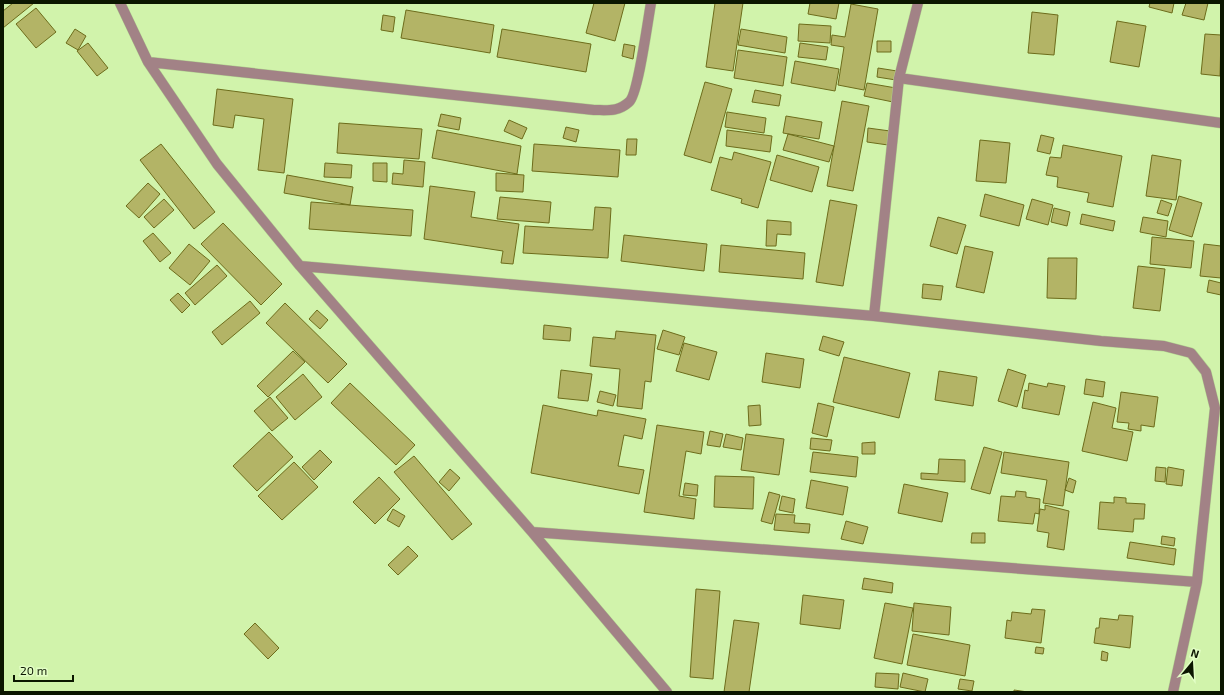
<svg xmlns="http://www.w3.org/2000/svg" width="1224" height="695" font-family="'Exo 2',sans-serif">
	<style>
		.building { fill: #b3b466; stroke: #6d6c1b }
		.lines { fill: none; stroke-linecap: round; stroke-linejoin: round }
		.minor-casing { stroke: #b1d090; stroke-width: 11 }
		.minor { stroke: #a28286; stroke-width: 10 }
	</style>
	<rect width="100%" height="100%" fill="#d1f3ab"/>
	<path class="building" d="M13 3H34L3 28V11Z
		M594 3H625L615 41 586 33Z
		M715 3H743L733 71 706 67Z
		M810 3H839L836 19 808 14Z
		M1150 3H1174L1172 13 1149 7Z
		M1186 3H1208L1204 20 1182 15Z
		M851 4 878 9 864 90 838 85 844 47 831 45 832 35 845 37Z
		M36 8 56 32 36 48 16 24Z
		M406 10 494 25 490 53 401 38Z
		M1032 12 1058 15 1054 55 1028 53Z
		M383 15 395 17 393 32 381 30Z
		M1117 21 1146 26 1139 67 1110 62Z
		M799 24 831 26 830 43 798 41Z
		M75 29 86 36 78 50 66 43Z
		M502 29 591 44 586 72 497 57Z
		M741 29 787 37 785 53 738 45Z
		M1205 34 1221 35 1220 76 1201 74Z
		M877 41H891V52H877Z
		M88 43 108 68 97 76 77 51Z
		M800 43 828 47 826 60 798 57Z
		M624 44 635 46 633 59 622 56Z
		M738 50 787 57 783 86 734 78Z
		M795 61 839 69 835 91 791 83Z
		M878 68 897 71 896 80 877 77Z
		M705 82 732 89 711 163 684 155Z
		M867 83 896 88 893 102 864 96Z
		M217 89 293 99 284 173 258 170 264 119 235 115 233 128 213 125Z
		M755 90 781 95 779 106 752 102Z
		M842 101 869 106 853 191 827 186Z
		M727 112 766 118 764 133 725 127Z
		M441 114 461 118 459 130 438 126Z
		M786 116 822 122 819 139 783 133Z
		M509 120 527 128 522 139 504 131Z
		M339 123 422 129 419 159 337 153Z
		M566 127 579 130 576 142 563 138Z
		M868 128 890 131 888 145 867 142Z
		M437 130 521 146 517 174 432 158Z
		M727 130 772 136 770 152 726 146Z
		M788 134 834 146 829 162 783 150Z
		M1041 135 1054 138 1050 154 1037 151Z
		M627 139H637L636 155H626Z
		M980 140 1010 143 1006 183 976 181Z
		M161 144 215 212 194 229 140 160Z
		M534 144 620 150 618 177 532 171Z
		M1063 145 1122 156 1113 207 1087 202 1089 193 1057 187 1058 177 1046 175 1050 157 1061 158Z
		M734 152 771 162 758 208 741 203 742 199 711 190 720 157 732 160Z
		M777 155 819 167 812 192 770 180Z
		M1152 155 1181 160 1176 200 1146 196Z
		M404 160 425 162 423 187 392 184 393 173 403 174Z
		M325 163 352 165 351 178 324 177Z
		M373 163H387V182L373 181Z
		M496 173 524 175 523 192 496 191Z
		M287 175 353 187 350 205 284 193Z
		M148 183 160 194 139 218 126 206Z
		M430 186 475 192 471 217 519 224 513 264 501 263 503 251 424 239Z
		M985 194 1024 205 1019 226 980 216Z
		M1179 196 1202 203 1192 237 1169 230Z
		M500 197 551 202 549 223 497 219Z
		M164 199 174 210 154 228 144 217Z
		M1032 199 1053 205 1048 225 1026 219Z
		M830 200 857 205 843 286 816 282Z
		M1161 200 1172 204 1168 216 1157 213Z
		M311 202 413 210 411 236 309 229Z
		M595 207 611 208 608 258 523 253 525 226 593 230Z
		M1054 208 1070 212 1067 226 1051 222Z
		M1082 214 1115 221 1113 231 1080 224Z
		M938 217 966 225 957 254 930 246Z
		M1143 217 1168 221 1166 237 1140 232Z
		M767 220 791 222V235L777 234 776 246H766Z
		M223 223 282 284 261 305 201 244Z
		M153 233 171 253 160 262 143 241Z
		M624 235 707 244 704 271 621 261Z
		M1152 237 1194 241 1191 268 1150 264Z
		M189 244 210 261 190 285 169 268Z
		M1204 244 1221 246V278L1200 276Z
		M721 245 805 253 803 279 719 272Z
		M965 246 993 252 984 293 956 287Z
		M1048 258H1077L1076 299 1047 298Z
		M217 265 227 276 195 305 185 293Z
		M1138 266 1165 269 1160 311 1133 308Z
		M1209 280 1221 283V295L1207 292Z
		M923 284 943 286 941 300 922 298Z
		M178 293 190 305 182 313 170 300Z
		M250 301 260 313 222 345 212 332Z
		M285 303 347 364 328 383 266 323Z
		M317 310 328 320 320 329 309 319Z
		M544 325 571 328 570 341 543 339Z
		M663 330 685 337 679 355 657 349Z
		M616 331 656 335 651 382 645 381 642 409 617 406 620 369 590 366 593 337 615 339Z
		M823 336 844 342 839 356 819 350Z
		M684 343 717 352 709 380 676 371Z
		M293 351 305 362 268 397 257 386Z
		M766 353 804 359 800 388 762 382Z
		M844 357 910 373 899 418 833 402Z
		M1008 369 1026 375 1017 407 998 401Z
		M561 370 592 374 588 401 558 398Z
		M939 371 977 377 973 406 935 400Z
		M303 374 322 397 295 420 276 397Z
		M1086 379 1105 382 1103 397 1084 394Z
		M350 383 415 445 396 465 331 403Z
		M1029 383 1047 387 1048 383 1065 386 1059 415 1022 408 1025 390 1028 391Z
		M600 391 616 395 613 406 597 402Z
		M1121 392 1158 397 1154 427 1141 425V431L1128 429 1129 423 1117 422Z
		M270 397 288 418 272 431 254 411Z
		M1093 402 1116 408 1112 428 1133 432 1127 461 1082 451Z
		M818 403 834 407 827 437 812 433Z
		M543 405 597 416 598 410 646 419 642 439 624 435 618 466 644 470 639 494 531 473Z
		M760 405 761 425 749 426 748 406Z
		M657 425 704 432 701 454 686 451 679 496 696 499 694 519 644 512Z
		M710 431 723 434 720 447 707 445Z
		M269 432 293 457 257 491 233 466Z
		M726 434 743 438 741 450 723 447Z
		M746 434 784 439 779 475 741 470Z
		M811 438 832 440 830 451 810 449Z
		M875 442V454H862V443Z
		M984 447 1002 452 990 494 971 489Z
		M320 450 332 462 314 480 302 467Z
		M813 452 858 457 856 477 810 472Z
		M1004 452 1069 462 1063 506 1043 503 1047 480 1001 473Z
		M414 456 472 524 452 540 394 472Z
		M939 459 965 460V482L921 479V473L938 474Z
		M294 462 318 487 282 520 258 496Z
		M1156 467 1166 468 1165 482 1155 481Z
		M1168 467 1184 470 1182 486 1166 484Z
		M450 469 460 478 449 491 439 482Z
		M715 476 754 477 753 509 714 507Z
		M379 477 400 499 375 524 353 502Z
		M1069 478 1076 481 1073 493 1065 490Z
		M811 480 848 487 843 515 806 508Z
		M685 483 698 485 697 496 683 495Z
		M904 484 948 493 942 522 898 513Z
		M1016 491 1026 492V497L1040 499 1039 514 1035 513 1033 524 998 521 1001 496 1015 497Z
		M769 492 780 495 772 524 761 521Z
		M782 496 795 499 793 513 779 510Z
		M1114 497 1126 498V503L1145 504 1144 519H1134L1133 532 1098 529 1100 502 1114 503Z
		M1045 505 1069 511 1064 550 1047 547 1049 533 1037 531 1040 509 1045 510Z
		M393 509 405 516 399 527 387 520Z
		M776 514 795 515 794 523 810 524 809 533 774 530Z
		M846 521 868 527 863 544 841 539Z
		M972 533H985V543H971Z
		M1162 536 1175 538 1174 546 1161 544Z
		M1130 542 1176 549 1174 565 1127 558Z
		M408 546 418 556 398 575 388 565Z
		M864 578 893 583 892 593 862 589Z
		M696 589 720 591 713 679 690 677Z
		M803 595 844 600 840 629 800 624Z
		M885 603 913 608 902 664 874 658Z
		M914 603 951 607 949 635 912 631Z
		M1032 609 1045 610 1041 643 1005 638 1007 620 1011 621 1012 612 1031 614Z
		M1119 615 1133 616 1130 648 1094 643 1096 628H1099L1100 618 1118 620Z
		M734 620 759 623 749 692H724Z
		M255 623 279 648 268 659 244 634Z
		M913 634 970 645 965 676 907 665Z
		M1036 647 1044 648 1043 654 1035 653Z
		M1102 651 1108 653 1107 661 1101 660Z
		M876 673 899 674 898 689 875 687Z
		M903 673 928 679 925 692 900 687Z
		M960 679 974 681 972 691 958 689Z
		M1014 690 1028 692H1014Z"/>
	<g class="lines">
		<defs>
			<path id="minor" d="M120 3 148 62 217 164 300 266 532 532 667 692
				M148 62 594 110C608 110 618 112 629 102 638 95 648 19 651 3
				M899 78 1221 123
				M300 266 874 316 1101 341 1164 346 1191 353 1206 372 1215 408 1197 582 1173 692
				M874 316 899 78 918 3
				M532 532 1197 582"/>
		</defs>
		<use href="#minor" class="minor-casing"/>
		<use href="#minor" class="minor"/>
	</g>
	<rect width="1224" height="695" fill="none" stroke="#0b1600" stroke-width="8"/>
	<g transform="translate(1192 663) rotate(18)" stroke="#e2fec5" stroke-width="3" paint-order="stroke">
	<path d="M0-3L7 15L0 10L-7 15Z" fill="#0b1600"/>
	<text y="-6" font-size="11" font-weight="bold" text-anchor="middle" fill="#0b1600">N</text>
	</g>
	<path d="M14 675v6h59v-6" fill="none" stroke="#0b1600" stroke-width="2"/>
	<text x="20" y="675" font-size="12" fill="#0b1600" stroke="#e2fec5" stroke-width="3" paint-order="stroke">20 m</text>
</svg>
